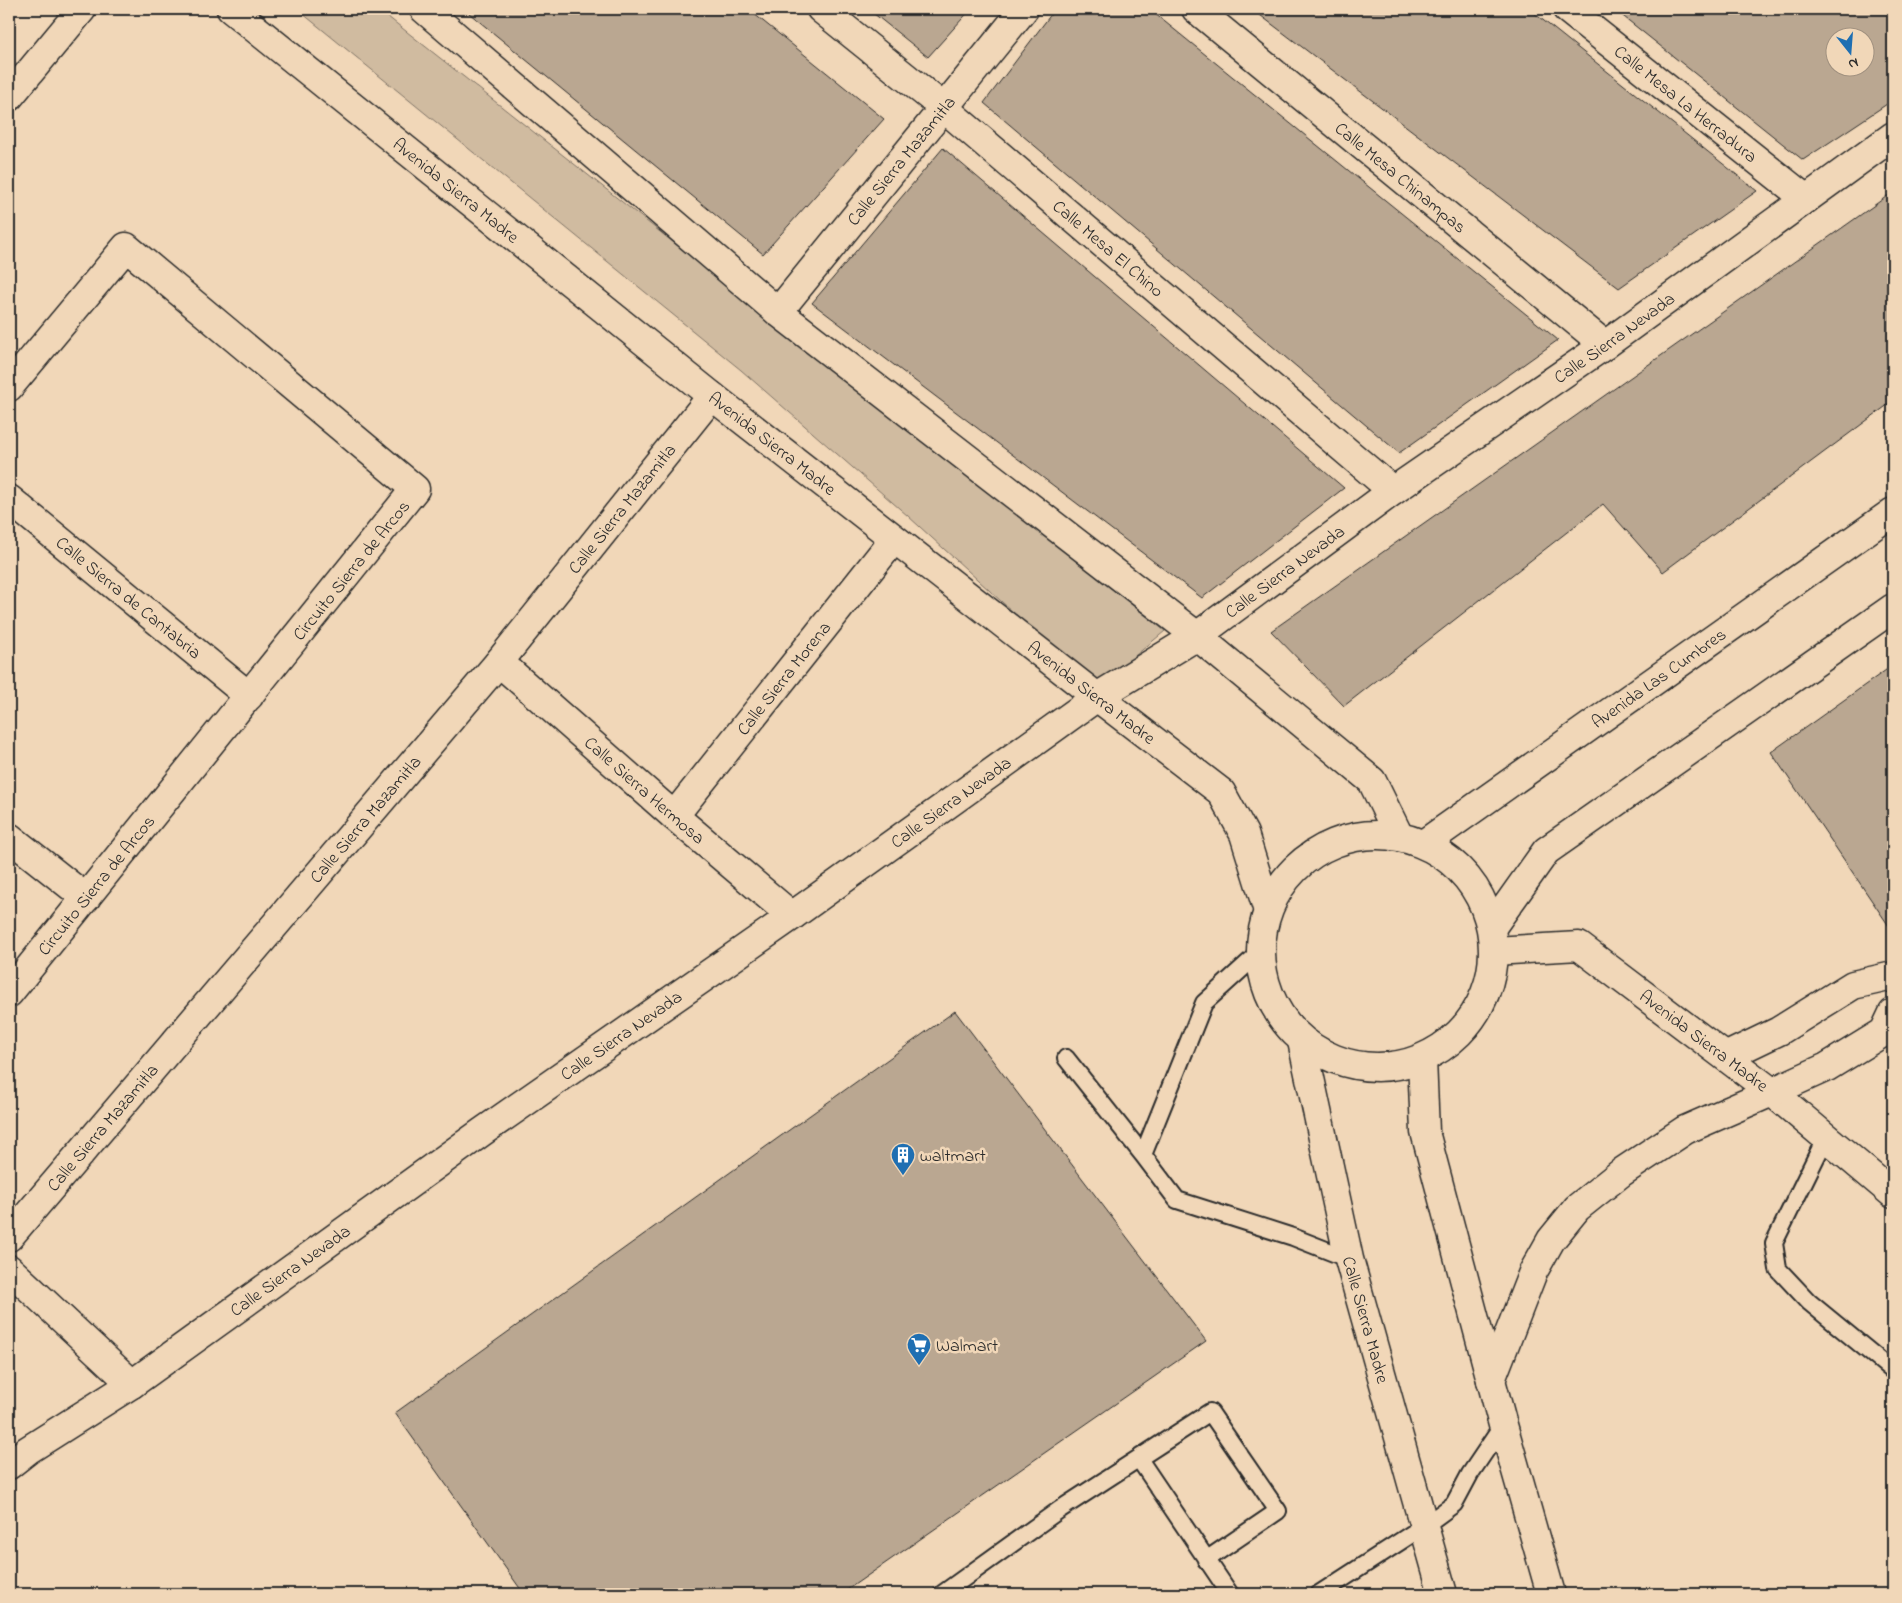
<svg xmlns="http://www.w3.org/2000/svg" width="1902" height="1603" font-family="'Indie Flower',sans-serif">
	<style>
		.green { fill: #d0bba0; stroke: #7e7366 }
		.building { fill: #baa791; stroke: #2b2b2b; fill-rule: evenodd }
		.lines { fill: none; stroke-linecap: round; stroke-linejoin: round }
		.lane-casing { stroke: #2b2b2b; stroke-width: 20 }
		.street-casing { stroke: #2b2b2b; stroke-width: 31 }
		.secondary-casing { stroke: #2b2b2b; stroke-width: 31 }
		.lane { stroke: #f1d7b8; stroke-width: 16 }
		.street { stroke: #f1d7b8; stroke-width: 28 }
		.secondary { stroke: #f1d7b8; stroke-width: 28 }
		.labels { text-anchor: middle; stroke-width: 5; stroke-linejoin: round; paint-order: stroke }
		.street-label { font-size: 18px; fill: #2b2b2b; stroke: #f1d7b8 }
		.poi-label { font-size: 18px; fill: #2b2b2b; stroke: #f1d7b8; text-anchor: start }
	</style>
	<rect width="100%" height="100%" fill="#f1d7b8"/>
	<filter id="ink" filterUnits="userSpaceOnUse"><feTurbulence type="fractalNoise" baseFrequency=".02" numOctaves="2"/><feDisplacementMap in="SourceGraphic" scale="10" xChannelSelector="R" yChannelSelector="G"/><feConvolveMatrix kernelMatrix="1 2 1 2 8 2 1 2 1" color-interpolation-filters="sRGB"/></filter>
	<g filter="url(#ink)">
		<path class="green" d="M297 9H378L1165 631 1096 688 908 516 741 370Z"/>
		<path class="building" d="M464 9H748L884 119 763 254Z
			M868 9H971L928 57Z
			M1055 9H1149L1558 340 1399 453 984 103Z
			M1252 9H1529L1757 191 1619 288Z
			M1614 9H1893V100L1803 160ZM1834 38H1864V68H1834Z
			M943 148 1344 488 1202 598 812 303Z
			M1893 192V401L1663 572 1603 504 1344 706 1271 631Z
			M1893 665V932L1771 752Z
			M955 1011 1206 1341 841 1594H524L395 1413Z"/>
		<g class="lines">
			<defs>
				<path id="lane" d="M1258 954 1204 1003 1143 1155 1177 1200 1293 1237 1349 1259
					M1066 1058 1143 1155
					M1826 1137 1774 1243 1778 1269 1809 1302 1893 1371
					M1139 1459 1230 1594
					M942 1594 1059 1510 1210 1412 1278 1511 1206 1560
					M1319 1594 1424 1526 1454 1504 1470 1474 1503 1425"/>
				<g id="street">
					<path id="s1" d="M821 9 944 108 1393 491"/>
					<path id="s2" d="M1196 9 1605 345"/>
					<path id="s3" d="M1567 9 1806 199"/>
					<path d="M9 97 82 9"/>
					<path id="s4" d="M778 312 1024 9"/>
					<path d="M9 387 126 247 415 489 9 993"/>
					<path id="s5" d="M9 499 249 696"/>
					<path id="s6" d="M499 662 674 816 792 916"/>
					<path id="s7" d="M674 816 894 539"/>
					<path d="M9 837 86 898"/>
					<path id="s8" d="M1494 951 1579 946 1772 1092 1893 1194"/>
					<path d="M1727 1056 1779 1031 1853 985 1893 976"/>
					<path d="M1772 1092 1827 1067 1884 1032 1893 1013"/>
					<path id="s9" d="M9 1237 499 662 712 396"/>
					<path d="M9 1269 132 1384"/>
					<path id="s10" d="M9 1465 28 1450 132 1384 482 1132 792 916 1097 697 1197 636 1393 491 1605 345 1893 136"/>
				</g>
				<g id="secondary">
					<path id="s11" d="M231 9 712 396 1097 697 1221 792 1244 834 1267 908"/>
					<path d="M424 9 778 312 1197 636 1372 781 1399 836"/>
					<circle cx="1377" cy="951" r="116"/>
					<path id="s12" d="M1425 843 1893 512"/>
					<path d="M1492 927 1546 851 1893 608"/>
					<path id="s13" d="M1302 1041 1349 1259 1443 1594"/>
					<path d="M1422 1059 1425 1132 1503 1425 1551 1594"/>
					<path d="M1491 1380 1533 1272 1551 1240 1577 1208 1622 1172 1685 1130 1772 1092"/>
				</g>
			</defs>
			<use href="#lane" class="lane-casing"/>
			<use href="#street" class="street-casing"/>
			<use href="#secondary" class="secondary-casing"/>
			<use href="#lane" class="lane"/>
			<use href="#street" class="street"/>
			<use href="#secondary" class="secondary"/>
		</g>
	</g>
	<defs>
		<symbol id="building-pin" viewBox="-11 -11 22 30"><path d="M0 17L-7.5 6A9.5 9.5 0 1 1 7.5 6Z" fill="#1f6fb2" stroke="#f1d7b8"/><path d="M-4-6H4V6H1V3H-1V6H-4ZM-2.5-4.3h1.7v1.8h-1.7ZM.8-4.3h1.7v1.8H.8ZM-2.5-1h1.7V.8h-1.7ZM.8-1h1.7V.8H.8Z" fill="#fff"/></symbol>
		<symbol id="supermarket-pin" viewBox="-11 -11 22 30"><path d="M0 17L-7.5 6A9.5 9.5 0 1 1 7.5 6Z" fill="#1f6fb2" stroke="#f1d7b8"/><path d="M-6-5.5h2.5l.6 2H6L4.5 2H-2.5L-4.4-4H-6ZM-1.5 3.2a1.3 1.3 0 1 0 .1 0ZM3 3.2a1.3 1.3 0 1 0 .1 0Z" fill="#fff"/></symbol>
	</defs>
	<g fill-rule="evenodd">
		<use href="#building-pin" x="889" y="1141" width="28" height="38"/>
		<use href="#supermarket-pin" x="905" y="1331" width="28" height="38"/>
	</g>
	<g class="labels">
		<g class="street-label">
			<text dy="6" stroke="none"><textPath href="#s3" startOffset="152">Calle Mesa La Herradura</textPath></text>
			<text dy="6" stroke="none"><textPath href="#s4" startOffset="195">Calle Sierra Mazamitla</textPath></text>
			<text dy="6" stroke="none"><textPath href="#s2" startOffset="265">Calle Mesa Chinampas</textPath></text>
			<text dy="6" stroke="none"><textPath href="#s11" startOffset="289">Avenida Sierra Madre</textPath></text>
			<text dy="6" stroke="none"><textPath href="#s1" startOffset="374">Calle Mesa El Chino</textPath></text>
			<text dy="6" stroke="none"><textPath href="#s10" startOffset="1962">Calle Sierra Nevada</textPath></text>
			<text dy="6" stroke="none"><textPath href="#s11" startOffset="694">Avenida Sierra Madre</textPath></text>
			<text dy="6" stroke="none"><textPath href="#s9" startOffset="952">Calle Sierra Mazamitla</textPath></text>
			<text transform="translate(351 570) rotate(-51)" y="6">Circuito Sierra de Arcos</text>
			<text dy="6" stroke="none"><textPath href="#s10" startOffset="1558">Calle Sierra Nevada</textPath></text>
			<text dy="6" stroke="none"><textPath href="#s5" startOffset="155">Calle Sierra de Cantabria</textPath></text>
			<text dy="6" stroke="none"><textPath href="#s12" startOffset="286">Avenida Las Cumbres</textPath></text>
			<text dy="6" stroke="none"><textPath href="#s7" startOffset="176">Calle Sierra Morena</textPath></text>
			<text dy="6" stroke="none"><textPath href="#s11" startOffset="1099">Avenida Sierra Madre</textPath></text>
			<text dy="6" stroke="none"><textPath href="#s6" startOffset="194">Calle Sierra Hermosa</textPath></text>
			<text dy="6" stroke="none"><textPath href="#s10" startOffset="1152">Calle Sierra Nevada</textPath></text>
			<text dy="6" stroke="none"><textPath href="#s9" startOffset="549">Calle Sierra Mazamitla</textPath></text>
			<text transform="translate(96 885) rotate(-51)" y="6">Circuito Sierra de Arcos</text>
			<text dy="6" stroke="none"><textPath href="#s10" startOffset="748">Calle Sierra Nevada</textPath></text>
			<text dy="6" stroke="none"><textPath href="#s8" startOffset="242">Avenida Sierra Madre</textPath></text>
			<text dy="6" stroke="none"><textPath href="#s9" startOffset="144">Calle Sierra Mazamitla</textPath></text>
			<text dy="6" stroke="none"><textPath href="#s10" startOffset="342">Calle Sierra Nevada</textPath></text>
			<text dy="6" stroke="none"><textPath href="#s13" startOffset="286">Calle Sierra Madre</textPath></text>
		</g>
		<g class="poi-label">
			<text x="920" y="1161">waltmart</text>
			<text x="936" y="1351">Walmart</text>
		</g>
	</g>
	<rect width="1902" height="1603" fill="none" stroke="#f1d7b8" stroke-width="30"/>
	<rect x="15" y="15" width="1872" height="1573" fill="none" stroke="#2b2b2b" stroke-width="2" filter="url(#ink)"/>
	<g transform="translate(1850 52) rotate(163)"><circle r="24" fill="#f1d7b8" stroke="#a29280"/>
	<path d="M0-4L9 19L0 12L-9 19Z" fill="#1f6fb2"/>
	<text y="-8" font-size="14" font-weight="bold" text-anchor="middle" fill="#2b2b2b">N</text>
	</g>
</svg>
